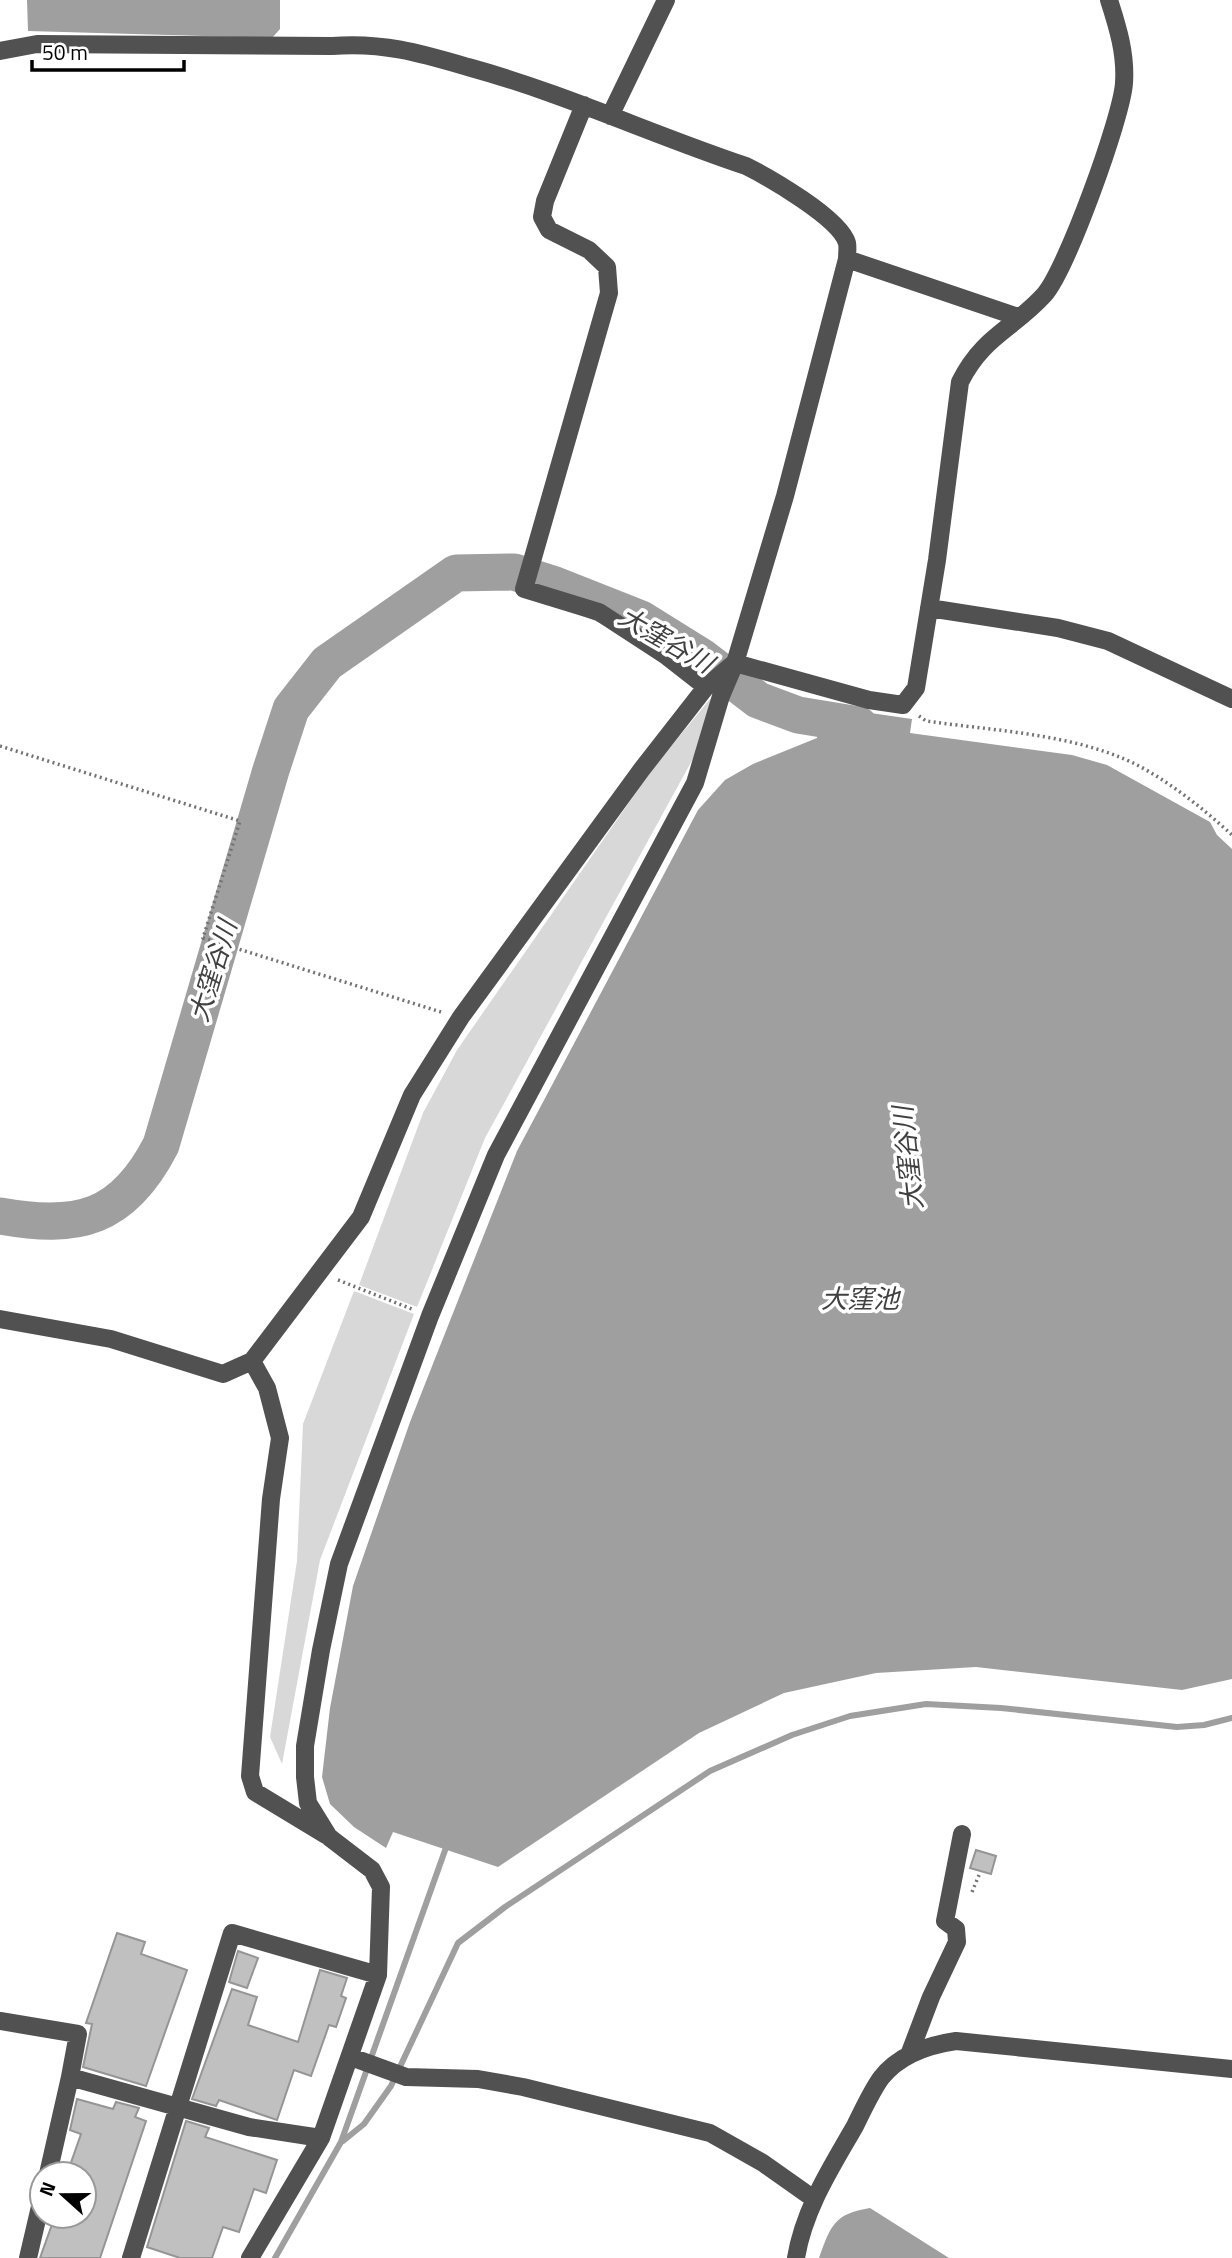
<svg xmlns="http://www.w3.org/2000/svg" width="1232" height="2258" font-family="'Titillium Web','Noto Sans JP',sans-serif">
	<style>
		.green { fill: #d8d8d8 }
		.water { fill: #9f9f9f }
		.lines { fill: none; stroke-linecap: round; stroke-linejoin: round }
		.stream { stroke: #9f9f9f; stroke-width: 6 }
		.river { stroke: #9f9f9f; stroke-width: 37 }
		.building { fill: #c0c0c0; stroke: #959595; stroke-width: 2 }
		.path { stroke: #737373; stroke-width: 3.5; stroke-dasharray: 2 3.5; stroke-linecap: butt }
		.minor { stroke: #515151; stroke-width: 18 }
		.labels { text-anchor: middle; stroke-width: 7; stroke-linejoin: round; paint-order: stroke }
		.water-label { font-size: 26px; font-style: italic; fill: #404040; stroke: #fff }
	</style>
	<rect width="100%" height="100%" fill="#fff"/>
	<path class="green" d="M710 699 714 702 695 755 485 1138 417 1307 359 1285 423 1113 457 1050 651 771Z
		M354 1291 414 1314 320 1560 282 1764 270 1737 297 1561 303 1424Z"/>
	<path class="water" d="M27 0H280V29L272 38 28 31Z
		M822 706 912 719 910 733 1072 755 1107 765 1210 822 1217 835 1232 849V1679L1182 1690 976 1667 876 1673 784 1693 699 1733 498 1867 393 1832 386 1848 354 1827 330 1804 322 1777 330 1708 353 1586 410 1422 517 1151 698 810 725 780 753 764 817 738Z
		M870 2208 949 2258H819C831 2225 834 2214 870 2208Z"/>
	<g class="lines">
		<path class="stream" d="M343 2141 364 2124 391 2086 458 1943 505 1907 710 1771 792 1735 850 1716 926 1704 1001 1708 1177 1727 1204 1725 1232 1718
			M275 2258 341 2142 448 1842"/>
		<path class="river" d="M0 1216C78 1230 123 1219 161 1145L271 770 291 709 327 663 456 573 514 572 555 585 641 619 702 657 758 700 798 715 859 725 860 734"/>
	</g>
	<path class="building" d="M976 1850 996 1856 991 1874 970 1868Z
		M117 1933 145 1942 141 1954 187 1970 146 2086 83 2067 92 2024 86 2023Z
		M238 1951 258 1958 247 1988 229 1982Z
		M320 1970 347 1978 341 1996 346 1998 336 2027 329 2025 311 2076 294 2070 277 2120 219 2100 216 2106 192 2099 232 1989 257 1997 248 2025 298 2042Z
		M77 2099 113 2109 116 2102 139 2108 135 2117 146 2121 100 2258H40L55 2216H84V2174H67L81 2134 70 2130Z
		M186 2121 209 2128 205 2137 277 2160 266 2193 254 2189 239 2232 223 2227 212 2258H180L147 2247Z"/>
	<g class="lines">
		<path class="path" d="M919 716 926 721C988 730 1058 733 1117 756 1155 770 1202 807 1232 835
			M0 746 240 821 203 938 441 1012
			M338 1280 412 1309
			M972 1892 979 1875"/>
		<path class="minor" d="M0 51 37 44 332 46C383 42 420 53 468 67 563 93 653 135 746 166 768 177 840 218 847 243 848 247 847 254 847 259L1018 317
			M584 105 545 201 542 217 549 230 589 250 607 267 609 293 524 589 599 612 665 655 706 687
			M610 116 666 0
			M929 608 1058 628 1108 641 1232 699
			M735 663 869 700 903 705 916 688 937 560 960 382C983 336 1012 330 1044 295 1066 271 1122 117 1124 83 1126 54 1118 28 1109 0
			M0 1319 111 1339 223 1374 252 1361 361 1217 412 1095 461 1017 642 769 706 687 733 664
			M252 1361 267 1388 280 1438 271 1499 250 1776 255 1792 326 1835
			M0 2021 78 2034 70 2077 249 2127 321 2138
			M909 2055 931 1997 957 1942 956 1929 945 1921 962 1834
			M351 2057 406 2077 478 2079 523 2087 710 2133 763 2163 814 2199
			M48 2174 70 2077
			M28 2258 42 2198
			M131 2258 232 1933 378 1975
			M250 2258 321 2138 378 1975 381 1887 372 1870 329 1837 308 1803 305 1777V1746L321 1650 339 1564 430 1316 496 1155 695 783 721 696 735 663 785 496 847 259
			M796 2258C804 2209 831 2168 855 2126 863 2110 871 2092 881 2078 899 2055 928 2045 956 2041L1232 2069"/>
	</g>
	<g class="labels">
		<g class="water-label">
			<text transform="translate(666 640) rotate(30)" y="9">大窪谷川</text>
			<text transform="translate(213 971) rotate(-73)" y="9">大窪谷川</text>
			<text transform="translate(908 1158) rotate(-96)" y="9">大窪谷川</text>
			<text x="860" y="1308">大窪池</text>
		</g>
	</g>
	<g transform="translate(63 2195) rotate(291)"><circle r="33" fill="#ffffff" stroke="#999999" stroke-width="2"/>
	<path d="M0-5L12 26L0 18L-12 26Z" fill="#000000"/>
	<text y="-10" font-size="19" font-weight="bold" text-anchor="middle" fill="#000000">N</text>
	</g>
	<path d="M32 60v10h152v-10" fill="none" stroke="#000000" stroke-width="3.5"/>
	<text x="42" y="60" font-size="21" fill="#000000" stroke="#ffffff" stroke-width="5" paint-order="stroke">50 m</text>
</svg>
